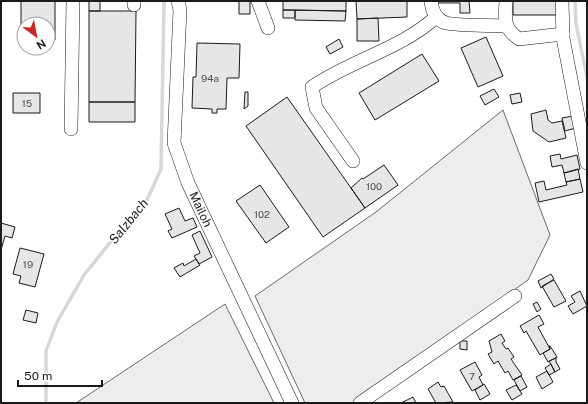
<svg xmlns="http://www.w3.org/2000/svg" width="588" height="404" font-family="'Public Sans',sans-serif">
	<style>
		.green { fill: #ededed; stroke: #6a6a6a }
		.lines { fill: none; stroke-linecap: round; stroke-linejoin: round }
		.stream { stroke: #d7d7d7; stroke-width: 3.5 }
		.building { fill: #e6e6e6; stroke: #1a1a1a }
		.minor-casing { stroke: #1a1a1a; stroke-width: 14 }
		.minor { stroke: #fff; stroke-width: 13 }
		.labels { text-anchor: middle; stroke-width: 3; stroke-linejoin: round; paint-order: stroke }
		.number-label { font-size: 10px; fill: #4d4d4d }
		.street-label { font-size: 12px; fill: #1a1a1a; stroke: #fff }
		.water-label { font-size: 13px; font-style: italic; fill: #1a1a1a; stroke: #fff }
	</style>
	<rect width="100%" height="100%" fill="#fff"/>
	<path class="green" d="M503 110 550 235 528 280 354 403H305L255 296 376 212Z
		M225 304 274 403H76Z"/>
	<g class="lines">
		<path class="stream" d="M575 1 576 24 587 77
			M46 403V351L57 322 84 275 121 229 147 200 161 169 164 1"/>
	</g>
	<path class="building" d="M21 1H55V40H48V24H24V40L21 39Z
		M89 1H100V11H89Z
		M239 1H250V14H239Z
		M283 1H346V11L283 10Z
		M356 1H407V17L357 19Z
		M436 1H469L470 13H460V3H436Z
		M513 1H558V15H513Z
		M283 10H295V18H283Z
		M295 10 346 11 345 21 295 20Z
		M89 11H136L135 102H89Z
		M378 18 379 41H357V19Z
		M486 37 503 76 478 87 461 48Z
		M339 39 343 47 330 54 326 47Z
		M197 43 240 44 239 78H227L226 109H217V113H212V109L192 108 193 77H196Z
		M422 54 439 81 375 120 359 93Z
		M494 89 499 97 485 105 480 96Z
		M245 92H248V106L244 109Z
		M13 93H40V113H13Z
		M520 93 522 102 512 104 510 95Z
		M287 97 365 208 323 237 246 126Z
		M89 102H135V122H89Z
		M546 110 548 120 552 123 562 121 566 138 549 142 533 131 531 114Z
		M573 116 576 128 565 131 562 118Z
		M560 154 561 159 577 155 580 169 564 173 562 165 552 167 550 156Z
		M384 165 398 185 365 208 351 188 362 178 363 179Z
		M578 169 580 179 566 182 564 173Z
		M580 179 583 192 539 202 535 183 544 181 546 190 567 185 566 182Z
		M260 185 289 227 266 243 236 201Z
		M179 208 185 221 193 218 197 227 172 238 168 231 172 229 165 214Z
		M1 223 15 227 12 238 5 236 1 250Z
		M200 231 212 257 199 264 194 256 200 253 192 235Z
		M20 248 44 254 35 287 19 283 21 276 13 274Z
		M196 259 200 265 180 277 174 268 183 263 184 266Z
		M551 274 554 279 541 288 538 281Z
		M554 280 566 301 554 307 542 286Z
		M580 291 587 306 573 314 568 306 575 302 571 296Z
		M537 302 541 309 537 312 533 304Z
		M26 310 38 313 36 323 23 320Z
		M539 315 544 324 538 327 550 349 540 355 526 331 524 333 520 326Z
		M501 334 505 341 502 343 506 349 508 348 514 357 511 359 522 375 513 380 508 371 505 373 498 361 494 364 488 354 492 352 489 341Z
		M460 341H467V350L460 349Z
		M549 346H550L557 357 548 362 543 353 550 349Z
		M556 358V362L560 369 555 372 549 361Z
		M475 362 482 375 479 377 483 385 472 391 460 370Z
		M551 364 555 372 549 375 545 368Z
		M547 371 553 382 542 389 536 377Z
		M521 376 527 387 520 391 514 380Z
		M438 382 441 387 444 386 453 402 436 403 428 389Z
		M484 384 490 394 480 400 475 390Z
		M516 385 522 394 512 400 506 390Z
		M413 397 416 403H401Z"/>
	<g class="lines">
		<defs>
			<g id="minor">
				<path id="s1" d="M178 1 180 10 174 143 188 183 292 403"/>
				<path d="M258 1 268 28"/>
				<path d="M431 1C432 11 436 20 446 23 460 26 491 25 506 26"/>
				<path d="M506 1C505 19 503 28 519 39L563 34"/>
				<path d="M562 1 563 38 587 163"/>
				<path d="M134 5V1"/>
				<path d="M71 129 73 1"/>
				<path d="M353 161 316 108 312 87C351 60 401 49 436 17"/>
				<path d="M360 403 515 296"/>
			</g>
		</defs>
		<use href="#minor" class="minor-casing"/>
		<use href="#minor" class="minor"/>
	</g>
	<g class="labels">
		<g class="number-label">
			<text x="210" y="82">94a</text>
			<text x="27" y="107">15</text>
			<text x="374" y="190">100</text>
			<text x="262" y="218">102</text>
			<text x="28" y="268">19</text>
			<text x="472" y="380">7</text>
		</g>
		<g class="street-label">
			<text dy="4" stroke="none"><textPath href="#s1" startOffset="214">Mailoh</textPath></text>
		</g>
		<g class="water-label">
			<text transform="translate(128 221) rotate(-51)" y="5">Salzbach</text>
		</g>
	</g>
	<rect width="588" height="404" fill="none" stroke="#1a1a1a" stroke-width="4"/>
	<g transform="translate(36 36) rotate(148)"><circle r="19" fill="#ffffff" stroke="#a3a3a3"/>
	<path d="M0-3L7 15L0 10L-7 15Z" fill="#c62828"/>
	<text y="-6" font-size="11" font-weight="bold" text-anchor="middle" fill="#1a1a1a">N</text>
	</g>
	<path d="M18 380v6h84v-6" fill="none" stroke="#1a1a1a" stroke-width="2"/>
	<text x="24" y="380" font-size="12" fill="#1a1a1a" stroke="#ffffff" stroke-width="3" paint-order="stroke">50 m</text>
</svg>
